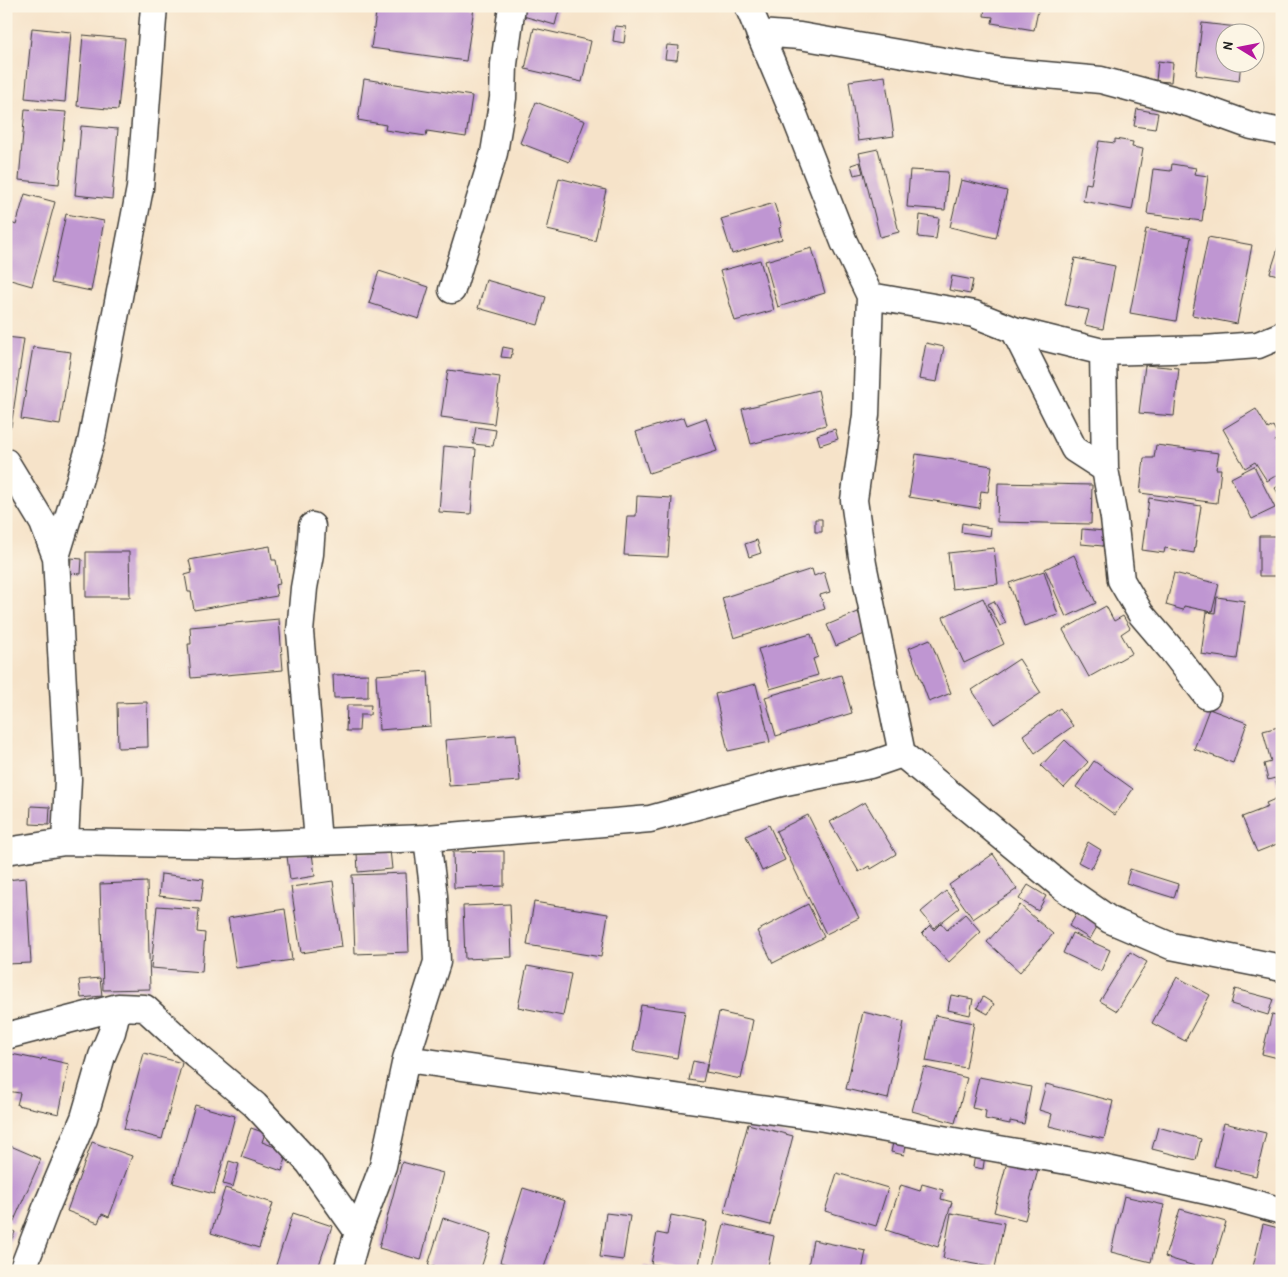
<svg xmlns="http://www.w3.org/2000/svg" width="1288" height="1277" font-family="'Patrick Hand',sans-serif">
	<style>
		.building { fill: #bf96d2 }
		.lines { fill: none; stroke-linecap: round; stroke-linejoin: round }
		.street-casing { stroke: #3d3a36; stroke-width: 29 }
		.street { stroke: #fff; stroke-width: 26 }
	</style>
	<rect width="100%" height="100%" fill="#fcf5e5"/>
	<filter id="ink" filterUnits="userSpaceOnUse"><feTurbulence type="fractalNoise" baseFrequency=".02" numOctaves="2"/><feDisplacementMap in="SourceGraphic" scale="10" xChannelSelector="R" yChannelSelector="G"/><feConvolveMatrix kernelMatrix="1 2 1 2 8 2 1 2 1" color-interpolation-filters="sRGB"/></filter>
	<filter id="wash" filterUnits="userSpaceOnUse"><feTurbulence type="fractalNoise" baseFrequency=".0096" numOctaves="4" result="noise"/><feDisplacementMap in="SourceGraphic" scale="20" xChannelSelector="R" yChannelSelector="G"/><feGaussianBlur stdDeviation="1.12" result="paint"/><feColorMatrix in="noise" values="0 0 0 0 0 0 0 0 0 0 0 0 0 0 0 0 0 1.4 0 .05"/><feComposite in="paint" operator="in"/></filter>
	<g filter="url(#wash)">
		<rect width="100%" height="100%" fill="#f6e3c9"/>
		<g id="blocks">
			<path class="building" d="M377 6H461L474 8 466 61 371 48Z
				M525 6H560L555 25 523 16Z
				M985 6H1039L1034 30 992 23 993 17 984 16Z
				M1202 23 1246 28 1245 32H1226V62H1241L1239 81 1196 75Z
				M615 26 626 27 624 43 613 41Z
				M32 28 71 32 65 102 25 98Z
				M534 28 591 41 582 82 525 69Z
				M83 35 125 39 118 110 77 106Z
				M667 45 679 46 677 60 665 59Z
				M1158 61 1173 63 1171 82 1156 81Z
				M885 76 894 136 858 141 849 81Z
				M364 79 472 96 466 137 427 131 426 136 385 130 386 125 358 120Z
				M536 102 585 121 569 162 520 143Z
				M25 109 66 112 59 184 19 180Z
				M1137 109 1158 113 1155 129 1134 126Z
				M81 126 118 129 112 199 75 195Z
				M1115 139 1133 142 1132 147 1143 149 1132 210 1083 201 1086 183 1091 184 1099 141 1115 143Z
				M878 149 899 232 880 237 859 153Z
				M860 162 863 173 854 175 851 165Z
				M1172 164 1196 168 1194 174 1208 176 1202 221 1147 214 1153 169 1171 171Z
				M910 170 948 172 945 210 907 207Z
				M559 178 606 190 595 241 547 230Z
				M961 180 1007 191 996 238 950 227Z
				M25 194 55 202 32 286 7 279 9 271 6 270V233L9 222 16 225Z
				M774 203 782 227 779 228 782 239 732 254 721 219Z
				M66 214 104 221 91 291 51 283Z
				M920 215 939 218 936 239 918 237Z
				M1146 229 1191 237 1176 321 1130 313Z
				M1282 236V276L1270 273Z
				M1208 237 1252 245 1237 324 1192 315Z
				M812 248 825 293 778 307 765 261Z
				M1075 258 1115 266 1103 329 1085 325 1089 310 1065 305Z
				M760 260 774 310 735 321 720 271Z
				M379 271 429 287 419 319 369 303Z
				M952 276 973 280 970 294 949 290Z
				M486 280 546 297 538 325 478 308Z
				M6 337 24 339 11 427H6Z
				M926 343 944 347 937 382 919 379Z
				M33 347 71 352 60 425 21 419Z
				M503 347 513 349 511 358 501 357Z
				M1145 365 1179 368 1174 416 1139 413Z
				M448 370 500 377 494 424 441 417Z
				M818 390 826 425 751 444 742 409Z
				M1256 409 1268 429 1273 426 1279 438 1275 441 1282 453V472L1267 481 1255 462 1245 468 1223 429Z
				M684 417 687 425 706 418 717 451 649 473 636 432Z
				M476 427 496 430 493 446 473 444Z
				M835 429 838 439 820 445 817 435Z
				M1156 445 1219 453 1216 469H1221L1217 503 1140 493 1144 458H1154Z
				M444 446 476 449 471 514 439 512Z
				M916 454 992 466 988 492 981 491 979 508 909 497Z
				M1254 466 1275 508 1252 519 1231 478Z
				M998 483 1092 485 1091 524 997 522Z
				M1282 484V500L1275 488Z
				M637 496 672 498 668 557 624 555 627 516H636Z
				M1149 498 1201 506 1194 553 1165 548 1164 553 1142 550Z
				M815 519H822V532H815Z
				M962 523 991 528 990 536 961 532Z
				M1082 529 1104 531 1103 546 1081 544Z
				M1259 536H1277V576H1259Z
				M757 540 761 553 749 557 745 544Z
				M270 546 272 560H276L280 584 275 585 277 596 194 610 191 592H188L185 575 192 573 189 560Z
				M994 548 998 584 952 589 948 553Z
				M86 552H129L130 597H86Z
				M1074 555 1096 603 1066 617 1045 569Z
				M71 558 82 559 81 574 70 573Z
				M812 569 814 576 824 572 830 592 820 595 825 609 734 638 722 598Z
				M1044 571 1058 615 1024 626 1009 583Z
				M1174 573 1219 584 1212 612 1184 606 1183 610 1166 605Z
				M1217 597 1245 601 1237 659 1201 654 1207 612 1215 613Z
				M983 598 1004 644 964 663 943 617Z
				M994 601 1006 623 1000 626 988 604Z
				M1106 606 1114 621 1123 616 1130 628 1121 634 1132 653 1089 677 1063 630Z
				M858 612 867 633 836 646 827 625Z
				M279 619 283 670 191 678 188 644H191L190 627Z
				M811 634 818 657 813 659 818 675 770 689 758 649Z
				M930 639 951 693 929 702 909 648Z
				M1019 659 1041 693 994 724 972 690Z
				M428 671 431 726 379 730 376 675Z
				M368 674V697L334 698 333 675Z
				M841 675 852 713 776 736 765 697Z
				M756 684 770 742 728 751 715 694Z
				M147 702 148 747 118 748 117 703Z
				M347 705H371L370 715H360L359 731H346Z
				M1060 708 1073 726 1035 753 1023 735Z
				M1209 709 1247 723 1233 763 1194 749Z
				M1282 726V783L1277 785 1275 778 1268 780 1264 764 1271 762 1263 731Z
				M516 734 520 781 449 786 445 740Z
				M1065 740 1088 762 1064 788 1041 766Z
				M1094 761 1133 789 1115 815 1076 787Z
				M1282 796V842L1257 852 1242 817 1268 807 1266 803Z
				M865 802 896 854 871 869 869 866 859 872 830 822Z
				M31 806 50 807 49 825 30 824Z
				M808 815 859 918 826 934 776 831Z
				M769 825 785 860 762 871 746 836Z
				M1088 842 1101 850 1091 869 1078 862Z
				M390 850 392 869 358 872 357 853Z
				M504 851V886L454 888 453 852Z
				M312 853 315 876 290 880 287 856Z
				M993 854 1017 889 973 919 949 885Z
				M1130 869 1178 884 1174 898 1126 883Z
				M406 873 409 952 355 954 352 875Z
				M161 874 204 879 201 901 159 896Z
				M26 878 31 963 6 964V880Z
				M333 881 342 947 301 953 291 887Z
				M147 882 150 989 103 990 100 884Z
				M1028 885 1046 896 1038 911 1019 899Z
				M946 891 959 908 934 928 921 912Z
				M534 902 608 914 601 957 527 945Z
				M510 904 512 957 465 959 463 906Z
				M808 904 824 937 773 963 757 931Z
				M1020 905 1053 934 1020 972 987 942Z
				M157 906 199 909 197 932 205 933 202 972 151 968Z
				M285 909 292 960 236 968 228 918Z
				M1077 912 1098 925 1090 939 1069 926Z
				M965 914 981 932 949 962 922 933 930 925 934 930 941 923 947 930Z
				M1072 933 1110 950 1101 971 1063 953Z
				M1130 952 1147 962 1117 1011 1100 1001Z
				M527 966 571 974 563 1016 518 1007Z
				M1177 977 1210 995 1185 1041 1152 1023Z
				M100 978 102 996 81 998 79 980Z
				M1235 989 1273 999 1268 1015 1231 1004Z
				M951 995 973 999 970 1015 948 1010Z
				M983 997 994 1004 988 1014 977 1008Z
				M641 1005 685 1011 677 1058 633 1051Z
				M719 1012 753 1020 741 1079 706 1072Z
				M863 1012 904 1022 888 1099 846 1089Z
				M1272 1014 1282 1017V1059L1262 1054Z
				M935 1015 974 1023 966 1068 926 1061Z
				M6 1053 41 1060 42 1058 69 1064 59 1114 17 1105 20 1093 6 1091Z
				M144 1053 182 1063 162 1139 124 1129Z
				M693 1061 707 1064 703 1082 689 1080Z
				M924 1067 967 1078 955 1123 912 1111Z
				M979 1077 1031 1087 1024 1124 1010 1121V1124L985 1119 986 1111 972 1108Z
				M1046 1084 1113 1101 1104 1139 1049 1126 1052 1114 1039 1110Z
				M195 1105 235 1116 214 1194 173 1183Z
				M1224 1123 1266 1133 1256 1176 1214 1166Z
				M748 1124 793 1136 770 1225 724 1213Z
				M1158 1127 1201 1139 1196 1160 1152 1149Z
				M251 1128 265 1133 262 1142 288 1152 282 1171 241 1157Z
				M894 1138 907 1141 904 1155 891 1152Z
				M92 1142 132 1156 109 1217 102 1214 98 1223 67 1211Z
				M6 1144 41 1159 13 1223 6 1220Z
				M975 1154 985 1155 983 1169 973 1167Z
				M1008 1158 1039 1166 1025 1220 994 1212Z
				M229 1161 239 1164 233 1187 223 1184Z
				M402 1162 443 1173 421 1260 379 1248Z
				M837 1173 888 1188 876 1226 825 1211Z
				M922 1184 943 1190 941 1199 952 1202 938 1247 886 1230 901 1185 920 1191Z
				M225 1188 273 1203 259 1248 211 1233Z
				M523 1188 565 1201 543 1271H528L500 1262Z
				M1124 1196 1164 1205 1151 1262 1111 1252Z
				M1180 1209 1226 1222 1211 1271 1165 1257Z
				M293 1213 332 1226 317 1271H274Z
				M606 1213 630 1216 623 1260 600 1257Z
				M951 1213 1004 1223 995 1268 943 1258Z
				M671 1215 707 1222 698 1271H687L651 1264 657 1233 667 1235Z
				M443 1218 492 1234 480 1271H441L442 1269 428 1265Z
				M724 1224 774 1236 767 1271H735L714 1266Z
				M1263 1224 1282 1229V1269L1275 1267 1274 1271H1268L1253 1267Z
				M6 1228 15 1232 6 1251Z
				M813 1240 866 1251 862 1271H807Z
				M644 1266 664 1270V1271H643Z"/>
		</g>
	</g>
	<g filter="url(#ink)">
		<use href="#blocks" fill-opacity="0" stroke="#3d3a36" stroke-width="1"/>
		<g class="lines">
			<defs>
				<path id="street" d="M748 6 795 117 844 242 870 296 866 415 854 500 863 564 902 754 1064 888 1110 920 1171 946 1282 968
					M759 33 800 36 1002 71 1101 80 1191 104 1252 126 1282 132
					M452 290 494 153 503 98 504 64 512 6
					M870 296 974 314 1014 330 1103 352 1204 349 1258 345 1282 335
					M1014 330 1074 449 1105 469 1103 352
					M6 462 43 523 56 557 68 779 65 842
					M1105 469 1114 518 1121 580 1141 614 1170 648 1207 696
					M312 526 310 554 304 588 300 632 318 841
					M56 557 91 442 140 188 154 6
					M6 851 65 842 237 845 427 838 650 819 781 783 870 765 902 754
					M6 1036 118 1007
					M406 1059 824 1118 1084 1164 1225 1195 1282 1211
					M22 1271 46 1208 84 1118 102 1056 112 1032 118 1007 145 1008 197 1056 255 1105 309 1163 358 1232
					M347 1271 358 1232 383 1166 406 1059 437 962 434 896 427 838"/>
			</defs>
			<use href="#street" class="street-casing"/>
			<use href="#street" class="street"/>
		</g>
	</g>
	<rect width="1288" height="1277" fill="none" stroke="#fcf5e5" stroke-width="25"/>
	<g transform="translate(1240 48) rotate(280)"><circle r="24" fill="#fcf5e5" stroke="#a29e95"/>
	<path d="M0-4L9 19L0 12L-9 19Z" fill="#b5179e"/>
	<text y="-8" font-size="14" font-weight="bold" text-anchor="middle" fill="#1c1c1c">N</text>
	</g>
</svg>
